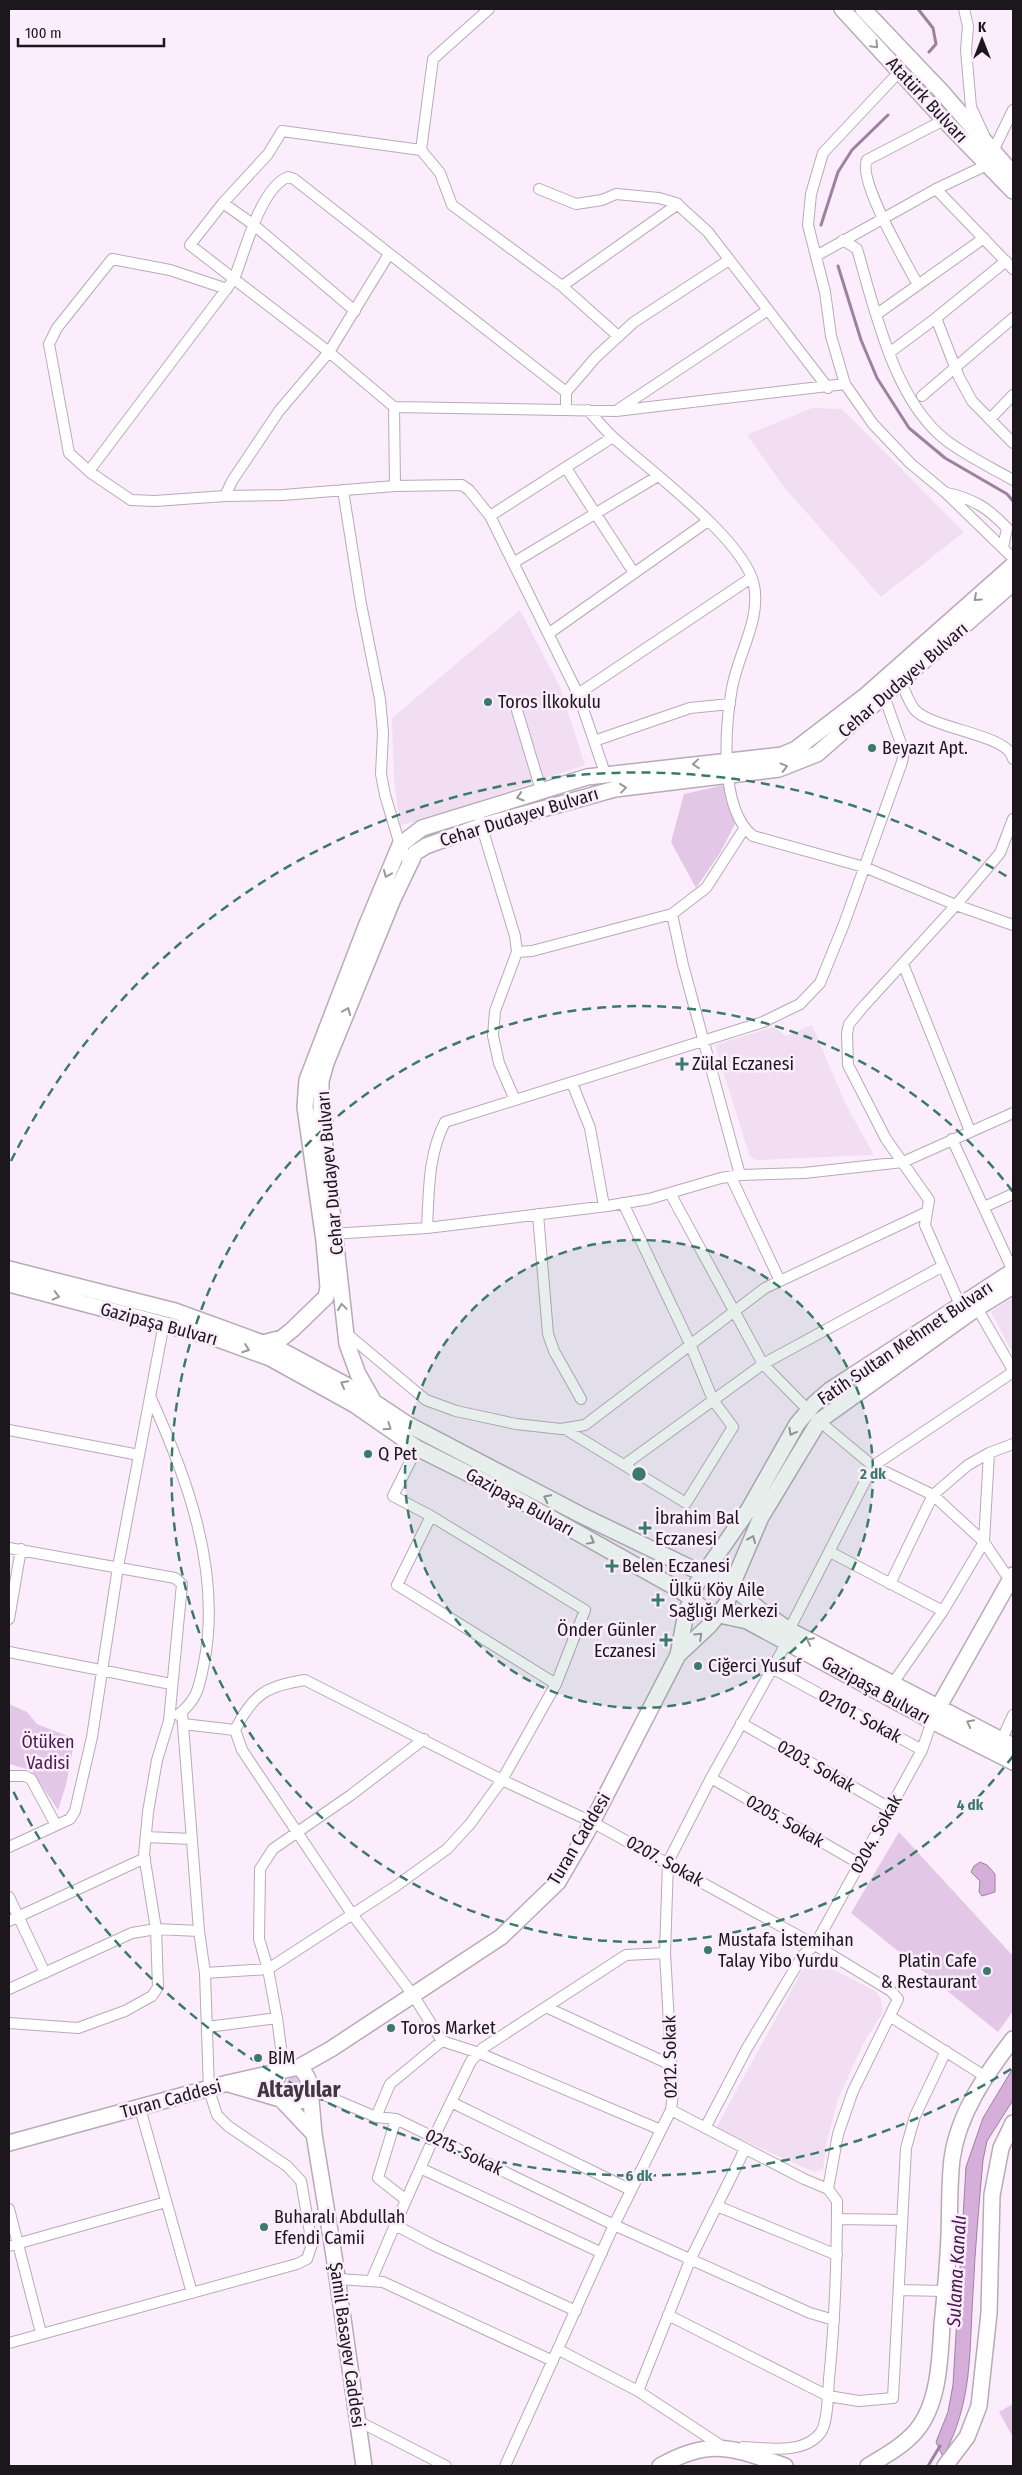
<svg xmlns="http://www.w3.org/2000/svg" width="1022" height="2475" font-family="'Fira Sans Condensed',sans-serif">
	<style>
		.built { fill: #f1def3 }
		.green { fill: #e3c7e6 }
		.water { fill: #d6aeda; stroke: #9e81a1 }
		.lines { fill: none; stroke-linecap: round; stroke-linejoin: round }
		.stream { stroke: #9e81a1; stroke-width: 3 }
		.street-casing { stroke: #b8aab9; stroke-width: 12 }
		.secondary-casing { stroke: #b8aab9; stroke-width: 18 }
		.street { stroke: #fff; stroke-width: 10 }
		.secondary { stroke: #fff; stroke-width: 15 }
		.oneway { stroke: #999799 }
		.ring { fill: none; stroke: #3b7a69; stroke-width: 2.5; stroke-dasharray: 9 6 }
		.poi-dot { fill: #3b7a69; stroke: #fbedfc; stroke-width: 2 }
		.labels { text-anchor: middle; stroke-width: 5; stroke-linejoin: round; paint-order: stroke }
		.street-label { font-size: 18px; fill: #1c171c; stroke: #fbedfc }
		.poi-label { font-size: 18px; fill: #1c171c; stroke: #fbedfc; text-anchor: start }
		.park-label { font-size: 18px; fill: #4a1b50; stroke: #fbedfc }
		.water-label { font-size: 19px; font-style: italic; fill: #47174d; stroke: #fbedfc }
		.district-label { font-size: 22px; font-weight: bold; fill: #413642; stroke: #fbedfc }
		.centre { fill: #3b7a69; stroke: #fbedfc; stroke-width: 2.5 }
		.ring-label { font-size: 15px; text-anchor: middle; font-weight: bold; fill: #3b7a69; stroke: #fbedfc; stroke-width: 5; stroke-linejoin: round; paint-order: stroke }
	</style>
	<rect width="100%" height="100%" fill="#fbedfc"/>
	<path class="built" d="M812 408 842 409 964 532 881 597 784 487 747 435Z
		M520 610 560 687 585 765 423 820 400 825 394 780 392 718Z
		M812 1025 846 1105 874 1155 756 1160 750 1157 715 1045 773 1027 786 1036Z
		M1013 1297V1354L991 1312Z
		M809 1958 876 1991 881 2000 883 2012 863 2044 838 2099 827 2141 823 2169 814 2172 716 2128Z"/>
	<path class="green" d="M724 785 736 822 720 853 696 888 671 842 684 794Z
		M9 1704 27 1712 37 1724 75 1739 66 1785 58 1810 31 1770 9 1764Z
		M899 1832 1013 1956V2011L998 2032 851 1913Z
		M286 2085a8 8 0 1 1 16 0a8 8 0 1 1-16 0Z
		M1013 2404V2437L999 2412Z"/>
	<path class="water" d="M980 1862 987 1865 995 1874V1892L982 1896 979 1892 980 1881 971 1872 974 1866Z
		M1013 2068V2100L987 2141 983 2160C979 2204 975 2249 973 2293 969 2354 973 2401 943 2457L936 2442 948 2412 953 2385 966 2167 983 2118Z"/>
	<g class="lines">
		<path class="stream" d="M918 9 933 28 936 44 929 52
			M821 225 838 172 852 150 888 115
			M838 266 861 340 877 378 909 428 945 458 1007 494 1013 501
			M928 2466 940 2446"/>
		<defs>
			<path id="street" d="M489 9 433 59 421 150 440 173 452 205 562 286 618 336
				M964 9 968 26 966 50 971 107 984 135
				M900 71 823 153 811 194 808 225 825 292 831 336 845 384 873 424 910 463 946 493 1013 558
				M993 151 1013 110
				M539 189 576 204 602 200 616 194 659 198 676 203 708 232 828 388
				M936 189 1013 269
				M223 203 254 225 355 311
				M843 240 857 249C875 310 894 401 947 441 967 456 992 468 1013 480
				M816 256 936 189 989 164
				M918 285C906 262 857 180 867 160L944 120
				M562 286 678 204
				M227 289 170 270 112 259 57 328 49 344 69 453 91 473 131 500 155 501 225 496 283 495 395 486 462 485 469 490 490 516 578 694 605 773
				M877 314 984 238
				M936 318 959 377 972 401 1013 443
				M889 353 936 318 1006 261
				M922 396 1013 318
				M394 407 616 411 845 384
				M619 409 768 310
				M566 410V392L596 357 634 322 729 260
				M588 410C597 420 605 430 614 438 650 471 744 539 754 585 761 620 738 654 732 688 725 727 719 809 753 836L864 867 956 905 1013 925
				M990 419 1013 395
				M566 468 634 573
				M89 471 234 279 190 245 223 203 268 154 282 131 421 150
				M395 486 394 407 329 352 234 279C245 252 260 188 288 177L294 179 566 392
				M343 490 361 604 380 699 383 733 381 774 385 795 400 845 409 863
				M947 493C974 499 988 508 1007 528L1003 548
				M225 496 232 481 279 411 329 352 389 254
				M490 516 613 437
				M513 563 658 476
				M548 634 708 521
				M901 682C905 691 909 703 915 710 934 730 1009 734 1013 759
				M578 694 751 578
				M516 707 541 790
				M594 741 690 708 730 704
				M480 821 515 936 517 952 495 1011 493 1036 499 1063 515 1100
				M672 914 683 965 740 1175
				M517 952 532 951 672 914 706 888 744 829
				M903 964 970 1131
				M572 1083 590 1128 604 1206
				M952 1139 1013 1271
				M731 1177 780 1281
				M670 1193 763 1364 808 1410
				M984 1207 1013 1194
				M538 1214 548 1334 554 1351 581 1399
				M427 1228C429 1191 428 1155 445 1122L763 1022 800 1004 820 983 844 924 902 762 904 752 884 696
				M331 1234 427 1228 607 1206 649 1199 721 1178 740 1175 804 1173 903 1162 1013 1113
				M960 1305 925 1225 929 1200 886 1139 848 1065 847 1033 849 1024 863 1007 956 905 1000 853 1013 819
				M977 1308 1013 1370
				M346 1333 426 1400 456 1411 516 1424 561 1429 585 1425 765 1288 927 1212
				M150 1396C187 1477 222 1572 204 1663 199 1687 198 1699 178 1715
				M819 1421 873 1466 933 1495 984 1542 1013 1585
				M565 1429 686 1503 733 1427 713 1400 690 1344 623 1203
				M9 1430 139 1455
				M624 1465 763 1364 943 1266
				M431 1516 397 1585 556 1684
				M9 1548 175 1578 182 1584 169 1721 157 1760 148 1812 144 1855 156 1929 158 1987 152 1996 125 2011 78 2028 9 2023
				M830 1552 943 1611
				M890 1584 933 1495 968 1465 989 1453 1013 1444
				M9 1619 21 1549
				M789 1630 873 1466 1013 1372
				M9 1652 171 1684
				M772 1668 922 1750
				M893 1683 943 1611 984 1542 989 1453
				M741 1723 890 1808
				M183 1724 235 1730
				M1002 1739 1013 1715
				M9 1776H25L31 1779 56 1825
				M711 1778 860 1864
				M146 1837 192 1839
				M9 1847 70 1819 75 1811 92 1737 118 1567 164 1323
				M9 1897 45 1973
				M9 1921 145 1858
				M205 1973 268 1969 396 1886 447 1849 470 1824 502 1780 556 1684 585 1610 431 1516 393 1496 417 1448
				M9 1989 132 1933 156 1929 199 1931
				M548 2008 671 2065
				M891 2017 986 2077
				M277 2018 268 1969 259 1939 260 1869 273 1849 351 1795 424 1739
				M207 2027 277 2018 284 2071
				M310 2089 376 2117 396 2119 614 2225 810 2313 834 2320
				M451 2102 631 2190
				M140 2108 192 2293
				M671 2110 804 2179 828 2189
				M376 2117 390 2084 442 2041
				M396 2119 378 2178 406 2200
				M705 2128 747 2048 803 1955 815 1945 922 1750 932 1721
				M661 2130 479 2053 442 2041 413 1995 352 1914 242 1750 235 1730C253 1694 266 1686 305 1680L502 1780 592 1822 815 1945 891 1991 898 1999 853 2091 838 2134 828 2189 837 2201C837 2261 835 2320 829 2379 828 2391 828 2422 821 2432 805 2455 767 2448 743 2447
				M420 2168 602 2253
				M717 2206 837 2255
				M9 2209 41 2333
				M837 2219 902 2220
				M9 2246 166 2202
				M338 2279 383 2282 553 2361
				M371 2281 395 2225
				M899 2290 945 2291
				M576 2311 433 2245 395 2225 434 2137 471 2061 483 2048 626 1955 665 1953
				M668 2315 828 2396 859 2401 893 2398 906 2148 915 2116 946 2051
				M9 2343 297 2264 307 2259 312 2244 301 2181 287 2166 228 2126 217 2115 209 2090 205 1973 199 1931 182 1712
				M559 2350 638 2391 723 2447
				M638 2391 691 2258 745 2149
				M358 2421 446 2466
				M505 2466 614 2225 671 2110 673 2093 665 1953 668 1862 711 1778 787 1642"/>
			<path id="secondary" d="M842 9 944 120 1013 191
				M863 9 941 91 1013 174
				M9 1269 175 1311 279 1349 359 1392 407 1424 581 1515 693 1569 720 1576 760 1610 789 1630 1013 1746
				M9 1284 212 1337 270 1358 355 1405 417 1448 503 1491 678 1589 691 1598 706 1612 747 1621 932 1721 1013 1762
				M263 1343 282 1338 293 1329 326 1297 328 1287 324 1241 305 1107 307 1080 365 929 400 845 422 828 587 777 782 755 796 749 865 696 1013 565
				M374 1402 358 1374 347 1344 321 1112V1081L326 1063 393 899 415 853 426 846 481 826 615 789 779 769 817 754 1013 583
				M678 1655 710 1625 727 1603 732 1585 761 1517 819 1421 977 1308 1013 1286
				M934 1715 1013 1575
				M280 2072 274 2085 278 2096 314 2134
				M229 2084 294 2103C315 2098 313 2080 299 2067
				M310 2089 314 2134 334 2256 364 2466
				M9 2143 228 2083 299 2067 331 2049 501 1937 558 1882 587 1832 678 1655 686 1613 696 1585 749 1509 797 1424 814 1404 830 1390 1013 1271
				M660 2466C711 2437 733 2448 785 2466
				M868 2466C885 2456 903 2446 916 2431 939 2404 940 2359 942 2325 945 2295 948 2265 949 2235 950 2210 949 2184 952 2159 958 2114 986 2074 1013 2039
				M945 2466 967 2437 979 2406 989 2313 992 2195 1001 2148 1013 2123"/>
		</defs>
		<use href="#street" class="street-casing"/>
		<use href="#secondary" class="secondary-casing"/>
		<use href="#street" class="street"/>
		<use href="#secondary" class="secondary"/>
	</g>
	<defs><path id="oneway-chevron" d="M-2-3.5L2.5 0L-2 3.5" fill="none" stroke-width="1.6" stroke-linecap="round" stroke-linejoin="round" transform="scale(1.25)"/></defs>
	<g class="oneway">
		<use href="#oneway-chevron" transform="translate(875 45) rotate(47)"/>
		<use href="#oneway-chevron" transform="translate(977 598) rotate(138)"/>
		<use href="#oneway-chevron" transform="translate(696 764) rotate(174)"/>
		<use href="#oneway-chevron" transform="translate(784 767) rotate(-15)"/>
		<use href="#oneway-chevron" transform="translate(623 788) rotate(-7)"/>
		<use href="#oneway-chevron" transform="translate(520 797) rotate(163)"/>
		<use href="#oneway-chevron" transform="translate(387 874) rotate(113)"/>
		<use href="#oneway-chevron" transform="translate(347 1011) rotate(-68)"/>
		<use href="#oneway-chevron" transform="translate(56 1296) rotate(14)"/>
		<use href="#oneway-chevron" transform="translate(342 1307) rotate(-98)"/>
		<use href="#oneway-chevron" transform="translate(246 1349) rotate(20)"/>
		<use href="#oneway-chevron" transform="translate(344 1384) rotate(-152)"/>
		<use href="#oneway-chevron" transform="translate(388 1427) rotate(34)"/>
		<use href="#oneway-chevron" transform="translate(792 1432) rotate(119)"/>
		<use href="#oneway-chevron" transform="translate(547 1498) rotate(-153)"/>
		<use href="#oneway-chevron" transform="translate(752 1539) rotate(-67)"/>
		<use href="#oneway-chevron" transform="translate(591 1541) rotate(29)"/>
		<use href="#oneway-chevron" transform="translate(699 1636) rotate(-43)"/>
		<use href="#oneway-chevron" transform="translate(810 1641) rotate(-153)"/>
		<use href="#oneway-chevron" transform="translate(970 1723) rotate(-153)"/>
	</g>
	<circle cx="639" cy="1474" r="234" fill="#3b7a69" fill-opacity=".12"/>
	<g class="ring">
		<circle cx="639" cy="1474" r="234"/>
		<path d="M1013 1756A468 468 0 1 1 1013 1192"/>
		<path d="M1011 2069A702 702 0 0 1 11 1787M11 1161A702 702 0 0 1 1011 879"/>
	</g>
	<g class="poi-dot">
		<circle cx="488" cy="702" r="5"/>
		<circle cx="872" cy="748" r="5"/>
		<path d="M679.5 1056.5h5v5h5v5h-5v5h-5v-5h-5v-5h5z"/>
		<circle cx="368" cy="1454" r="5"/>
		<path d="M642.5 1520.5h5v5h5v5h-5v5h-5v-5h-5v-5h5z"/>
		<path d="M609.5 1558.5h5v5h5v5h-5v5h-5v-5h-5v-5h5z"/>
		<path d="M655.5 1592.5h5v5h5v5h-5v5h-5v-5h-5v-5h5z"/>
		<path d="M663.5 1632.5h5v5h5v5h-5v5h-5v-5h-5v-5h5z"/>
		<circle cx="698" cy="1666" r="5"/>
		<circle cx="708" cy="1950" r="5"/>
		<circle cx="987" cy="1971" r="5"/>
		<circle cx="391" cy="2028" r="5"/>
		<circle cx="258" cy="2058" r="5"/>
		<circle cx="264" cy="2227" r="5"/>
	</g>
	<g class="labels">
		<g class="street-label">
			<text transform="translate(927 100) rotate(47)" y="6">Atatürk Bulvarı</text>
			<text transform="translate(903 680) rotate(-41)" y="6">Cehar Dudayev Bulvarı</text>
			<text transform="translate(519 817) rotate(-17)" y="6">Cehar Dudayev Bulvarı</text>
			<text transform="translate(330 1173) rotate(-95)" y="6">Cehar Dudayev Bulvarı</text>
			<text transform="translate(159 1324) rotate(15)" y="6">Gazipaşa Bulvarı</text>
			<text transform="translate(905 1343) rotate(-34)" y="6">Fatih Sultan Mehmet Bulvarı</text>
			<text transform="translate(520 1502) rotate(29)" y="6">Gazipaşa Bulvarı</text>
			<text transform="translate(876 1690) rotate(29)" y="6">Gazipaşa Bulvarı</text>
			<text transform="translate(860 1716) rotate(29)" y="6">02101. Sokak</text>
			<text transform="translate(816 1766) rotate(30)" y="6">0203. Sokak</text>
			<text transform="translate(785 1821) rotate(30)" y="6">0205. Sokak</text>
			<text transform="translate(876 1834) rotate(-61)" y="6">0204. Sokak</text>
			<text transform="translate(579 1839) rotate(-59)" y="6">Turan Caddesi</text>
			<text transform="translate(665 1861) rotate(29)" y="6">0207. Sokak</text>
			<text transform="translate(670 2057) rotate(-91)" y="6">0212. Sokak</text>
			<text transform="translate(171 2099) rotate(-15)" y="6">Turan Caddesi</text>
			<text transform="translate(464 2152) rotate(26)" y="6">0215. Sokak</text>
			<text transform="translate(347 2345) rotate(82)" y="6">Şamil Basayev Caddesi</text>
		</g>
		<g class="poi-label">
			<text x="498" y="708">Toros İlkokulu</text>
			<text x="882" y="754">Beyazıt Apt.</text>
			<text x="692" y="1070">Zülal Eczanesi</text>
			<text x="378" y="1460">Q Pet</text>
			<text x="655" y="1524">İbrahim Bal<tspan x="655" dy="21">Eczanesi</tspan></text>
			<text x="622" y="1572">Belen Eczanesi</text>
			<text x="669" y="1596">Ülkü Köy Aile<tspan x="669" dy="21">Sağlığı Merkezi</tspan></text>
			<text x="656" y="1636" text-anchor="end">Önder Günler<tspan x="656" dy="21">Eczanesi</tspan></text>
			<text x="708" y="1672">Ciğerci Yusuf</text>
			<text x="718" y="1946">Mustafa İstemihan<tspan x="718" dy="21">Talay Yibo Yurdu</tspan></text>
			<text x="977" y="1967" text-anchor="end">Platin Cafe<tspan x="977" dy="21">&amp; Restaurant</tspan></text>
			<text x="401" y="2034">Toros Market</text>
			<text x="268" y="2064">BİM</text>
			<text x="274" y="2223">Buharalı Abdullah<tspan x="274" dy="21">Efendi Camii</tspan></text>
		</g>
		<g class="park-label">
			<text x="48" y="1748">Ötüken<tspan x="48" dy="21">Vadisi</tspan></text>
		</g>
		<g class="water-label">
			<text transform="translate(956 2271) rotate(-87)" y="7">Sulama Kanalı</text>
		</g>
		<g class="district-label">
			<text x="299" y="2097">Altaylılar</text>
		</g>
	</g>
	<circle cx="639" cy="1474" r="8" class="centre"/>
	<g class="ring-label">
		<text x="873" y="1479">2 dk</text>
		<text x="970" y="1810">4 dk</text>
		<text x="639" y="2181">6 dk</text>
	</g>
	<rect width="1022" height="2475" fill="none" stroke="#1c171c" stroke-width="20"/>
	<g transform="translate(982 40)" stroke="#fbedfc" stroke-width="4" paint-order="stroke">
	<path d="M0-4L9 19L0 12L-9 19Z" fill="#1c171c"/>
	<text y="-8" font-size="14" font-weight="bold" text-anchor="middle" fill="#1c171c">K</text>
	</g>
	<path d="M18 38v8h146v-8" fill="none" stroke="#1c171c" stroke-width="2.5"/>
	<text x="25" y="38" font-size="15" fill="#1c171c" stroke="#fbedfc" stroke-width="4" paint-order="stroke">100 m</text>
</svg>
